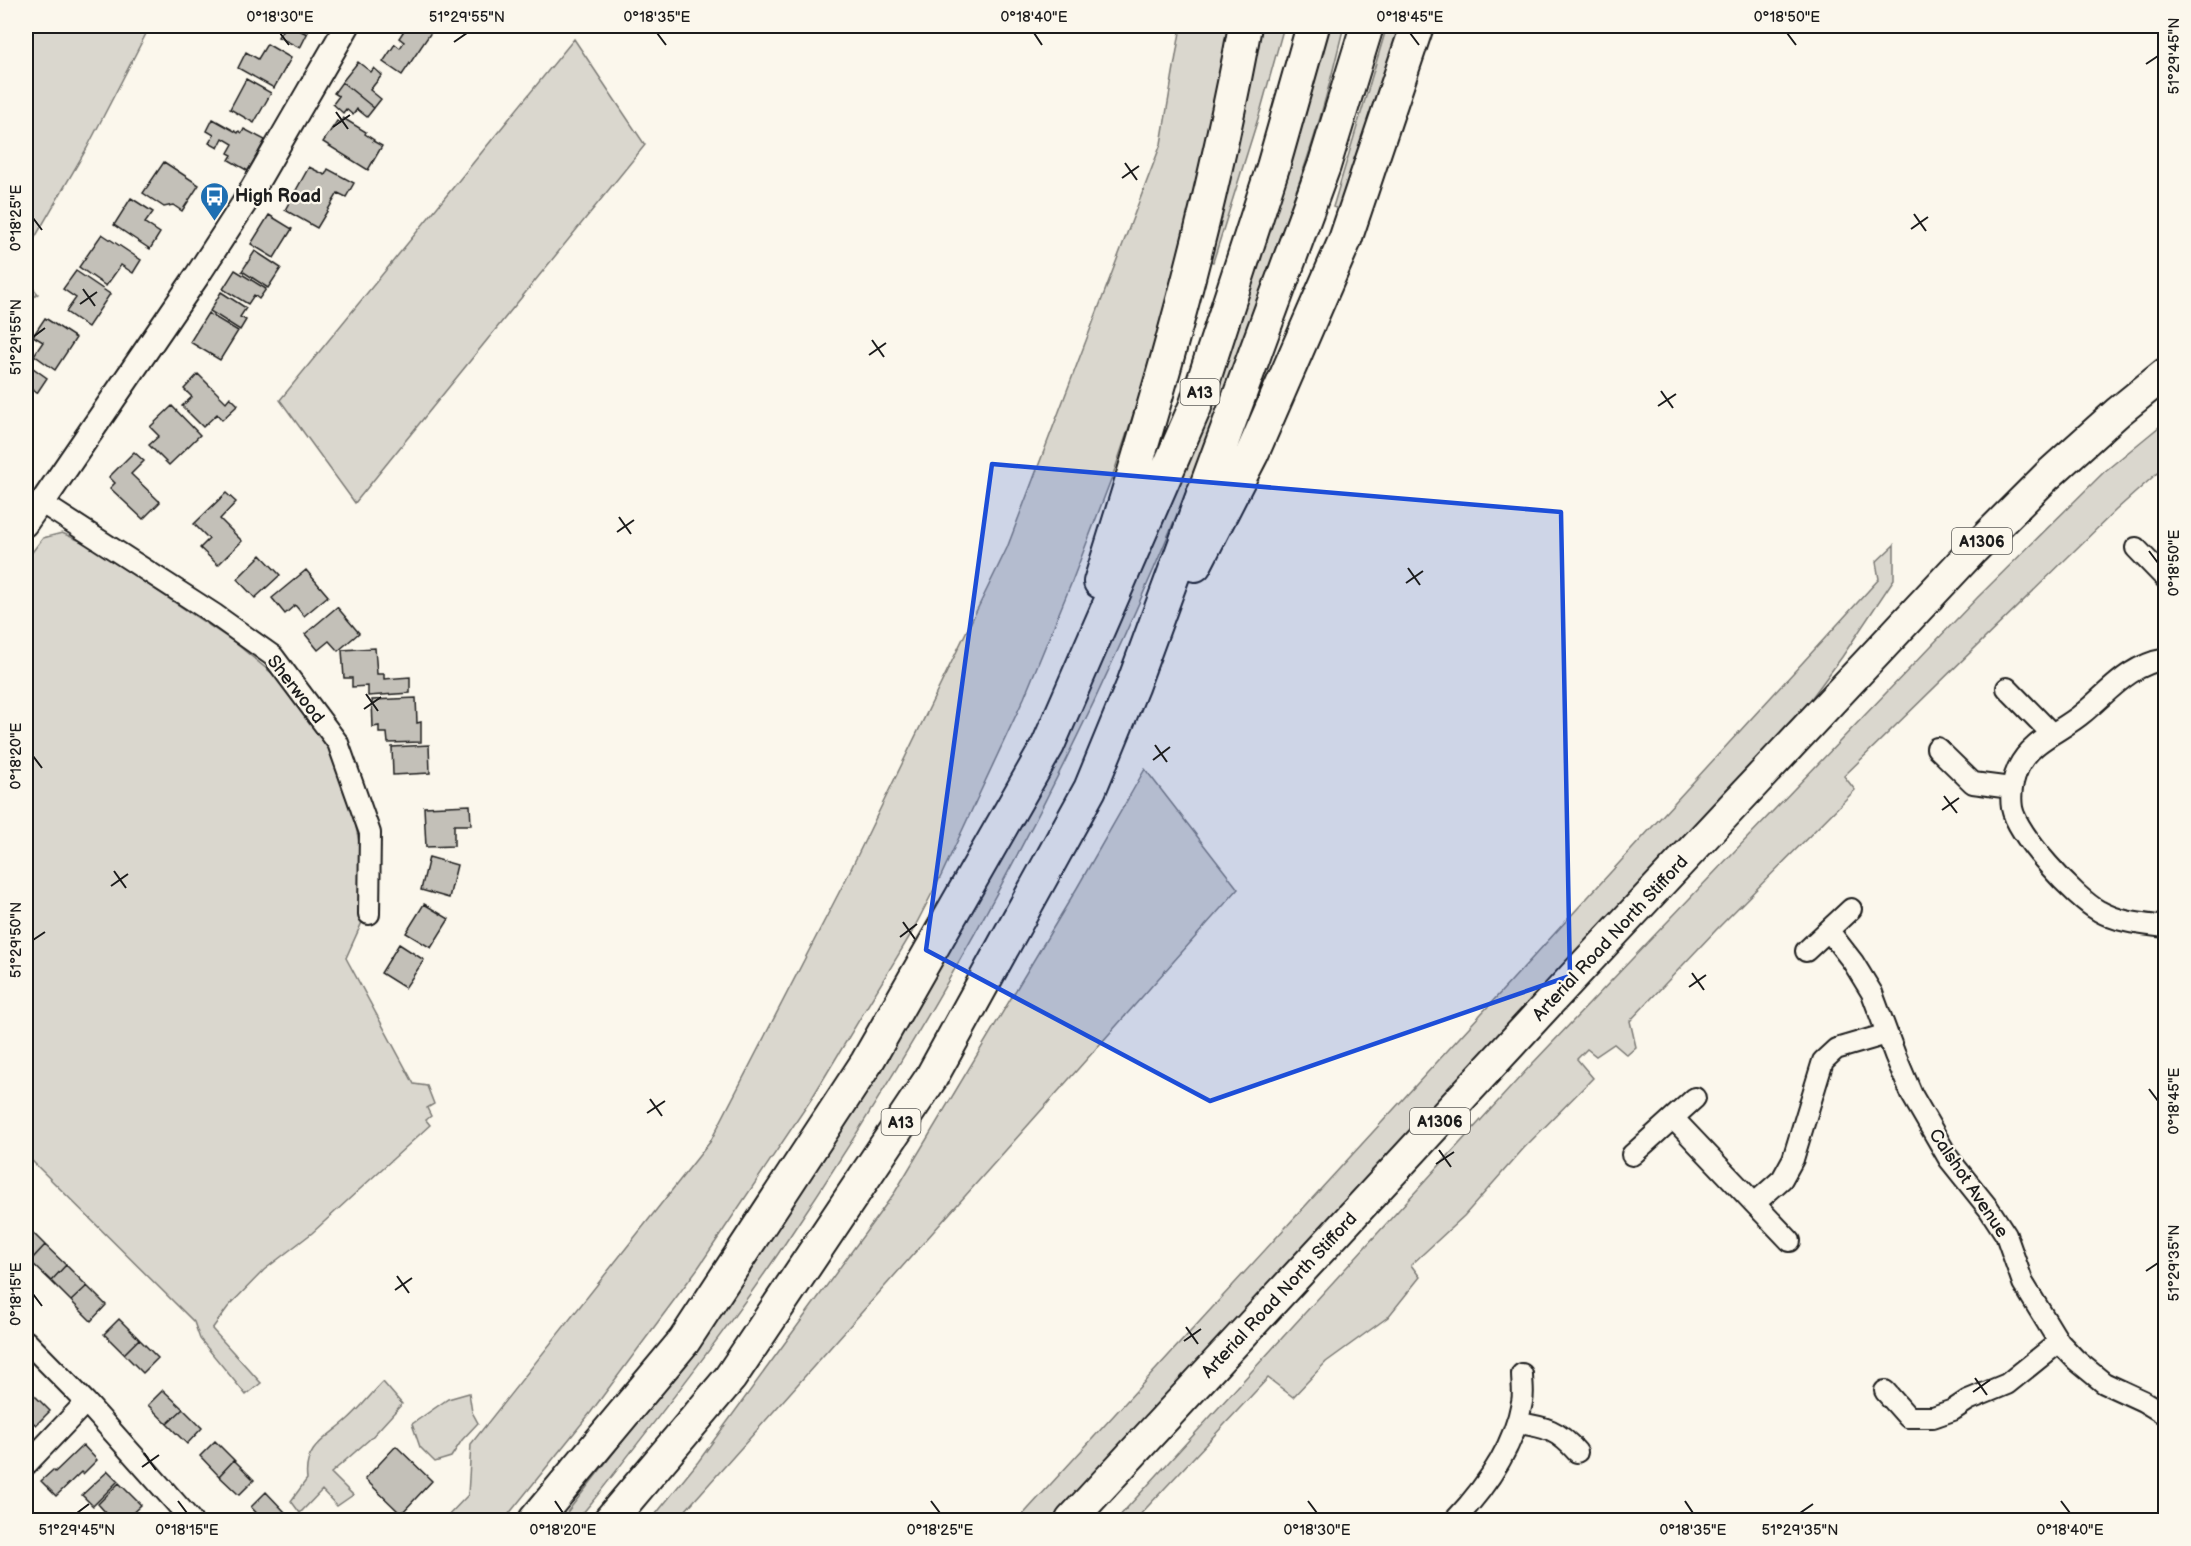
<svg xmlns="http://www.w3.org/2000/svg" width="2191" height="1546" font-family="'Balsamiq Sans',sans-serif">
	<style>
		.green { fill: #dad7ce; stroke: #7b7a75; stroke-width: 1.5 }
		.building { fill: #c3c0b8; stroke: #1c1c1c; stroke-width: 1.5 }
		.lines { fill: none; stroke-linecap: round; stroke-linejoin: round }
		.minor-casing { stroke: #1c1c1c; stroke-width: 24 }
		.tertiary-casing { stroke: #1c1c1c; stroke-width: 28 }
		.primary-casing { stroke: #1c1c1c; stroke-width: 34 }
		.trunk-casing { stroke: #1c1c1c; stroke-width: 36 }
		.minor { stroke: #fbf7ec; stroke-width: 20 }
		.tertiary { stroke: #fbf7ec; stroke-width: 24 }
		.primary { stroke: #fbf7ec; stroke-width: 30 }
		.trunk { stroke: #fbf7ec; stroke-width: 32 }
		.marked { fill: #1d4ed8; fill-opacity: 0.2; stroke: #1d4ed8; stroke-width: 4.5; stroke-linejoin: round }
		.ticks { fill: none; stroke: #1c1c1c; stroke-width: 2 }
		.labels { text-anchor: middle; stroke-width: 4.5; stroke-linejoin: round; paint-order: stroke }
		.shield { fill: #fbf7ec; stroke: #5f5e5a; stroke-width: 1.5 }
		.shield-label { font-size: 16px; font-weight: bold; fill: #1c1c1c }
		.poi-label { font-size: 18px; font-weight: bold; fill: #1c1c1c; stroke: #fbf7ec; text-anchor: start }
		.street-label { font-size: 18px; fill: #1c1c1c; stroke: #fbf7ec }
		.neatline { fill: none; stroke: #1c1c1c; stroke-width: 2 }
		.ticks-label { font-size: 15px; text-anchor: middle; fill: #1c1c1c }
	</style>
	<rect width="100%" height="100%" fill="#fbf7ec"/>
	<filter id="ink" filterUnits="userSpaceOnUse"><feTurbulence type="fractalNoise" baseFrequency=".0167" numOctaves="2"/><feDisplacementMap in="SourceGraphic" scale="12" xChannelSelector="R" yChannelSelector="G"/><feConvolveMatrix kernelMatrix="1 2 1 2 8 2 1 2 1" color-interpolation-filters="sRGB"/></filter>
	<g filter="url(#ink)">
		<path class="green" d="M26 26H150L87 148 26 253Z
			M1181 26H1231L1188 236 1154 352 1115 469 1071 584 1024 698 941 876 911 934 812 1098 698 1268 591 1412 504 1520H444L468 1495 471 1444 710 1142 846 879 1007 548 1161 144Z
			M1258 26H1284L1261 109 1213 262 1207 260Z
			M1329 26H1344C1337 53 1331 80 1323 107 1308 163 1286 218 1267 274 1150 621 983 950 778 1254 720 1339 656 1420 592 1502L577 1520H561L654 1401 715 1318 789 1211 856 1108 916 1008 1000 860 1292 152Z
			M1387 26H1403L1341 210 1333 207Z
			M574 39 645 145 355 503 280 400Z
			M26 280 38 294 26 303Z
			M2165 422V466L2116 510 1844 776 1855 790 1716 930 1630 1021 1636 1047 1627 1055 1614 1044 1596 1056 1587 1049 1577 1059 1593 1078 1524 1148 1464 1216 1411 1265 1420 1277 1388 1317 1326 1362 1293 1397 1268 1378 1135 1520H1116L1532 1064 1750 835 1977 598 2104 472Z
			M62 533 85 543 234 642 290 688 327 744 352 807 362 857 363 920 346 958 414 1084 427 1086 434 1104 427 1108 431 1116 426 1120 430 1125 312 1233 264 1270 228 1307 212 1329 261 1383 246 1395 200 1339 194 1322 26 1155V560L43 538Z
			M1894 545V579L1842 657 1793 723 1052 1520H1018L1879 579 1876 562Z
			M1145 769 1238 889 677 1520H651L698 1462 895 1192 1077 888Z
			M383 1382 402 1404 371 1438 331 1473 353 1495 337 1506 322 1490 300 1513 291 1501 307 1479C303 1447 327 1438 347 1420 360 1409 371 1394 383 1382Z
			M469 1393 472 1412 478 1423 462 1440 451 1457 435 1462 420 1447 412 1424 448 1399Z"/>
		<path class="building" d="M285 26H291L307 34 300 48 278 37Z
			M291 26H311L307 34Z
			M407 26H431L434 28 402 75 383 62 395 44 400 48 404 42 399 38Z
			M267 44 291 58 274 88 238 68 246 52 258 59Z
			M358 62 371 72 374 68 382 75 370 90 381 99 374 108 342 82Z
			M246 79 271 93 254 123 230 109Z
			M342 82 374 108 367 117 357 109 353 115 346 109 343 113 333 104 339 96 334 93Z
			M343 118 366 132 365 134 374 140 373 141 382 146 368 170 323 142 337 121 340 123Z
			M213 119 238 133 239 131 242 133 244 129 265 140 248 171 229 160 232 155 228 153 233 144 223 138 218 148 209 143 214 135 207 131Z
			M164 162 199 185 182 211 173 205 164 207 143 193Z
			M309 167 325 175 328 169 354 183 346 197 338 193 317 228 285 210Z
			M131 198 153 212 145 223 160 233 150 249 114 225Z
			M269 215 292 229 274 258 251 244Z
			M102 234 141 260 133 273 121 265 106 286 79 267Z
			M255 251 281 268 268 288 242 271Z
			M235 270 266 289 259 299 254 295 248 304 223 289Z
			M76 271 110 294 88 327 66 312 76 298 63 289Z
			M221 292 246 308 240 317 246 320 240 330 210 311Z
			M208 313 238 331 220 360 190 342Z
			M45 318 76 338 55 370 34 355 43 342 33 336Z
			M26 363 47 378 37 393 26 386Z
			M198 374 226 402 230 397 238 405 222 420 217 414 203 427 182 406 192 397 184 389Z
			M172 406 200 435 169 465 149 445 159 436 150 427Z
			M134 452 144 461 131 474 160 502 143 519 110 488 115 483 109 477Z
			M226 493 236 502 220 519 242 541 218 565 200 548 209 539 194 524Z
			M261 555 280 575 255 598 237 579Z
			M306 570 328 596 304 616 295 605 285 614 272 598Z
			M337 607 359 633 338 651 329 641 318 650 305 634Z
			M375 648 377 674H384V679L410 677V693L368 696V686L352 687V678H344L342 650Z
			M416 698 417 723 421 722V742L388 743 387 733H379V726L373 727 372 700Z
			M429 745 430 773 393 775 392 747Z
			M470 805 471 825H454V846L426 847 424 807Z
			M429 857 457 865 449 898 421 890Z
			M424 904 449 919 431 948 406 933Z
			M399 944 424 960 405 988 381 973Z
			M26 1226 45 1245 30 1261 26 1256Z
			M45 1245 66 1265 51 1281 30 1261Z
			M66 1265 87 1286 71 1301 51 1281Z
			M87 1286 106 1305 91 1321 71 1301Z
			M119 1319 139 1339 124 1354 104 1334Z
			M139 1339 158 1358 143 1373 124 1354Z
			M28 1389 50 1411 36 1425 26 1416V1392Z
			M163 1390 183 1409 167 1424 148 1405Z
			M183 1409 202 1428 187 1444 167 1424Z
			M215 1441 234 1460 219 1476 200 1456Z
			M83 1445 97 1460 83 1474 81 1472 56 1496 41 1481 53 1470 55 1472Z
			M396 1446 432 1481 401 1514 365 1479Z
			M234 1460 254 1480 239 1495 219 1476Z
			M108 1471 118 1481 93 1506 82 1495Z
			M119 1483 141 1505 125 1520H100L107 1514 98 1504Z
			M266 1492 285 1512 277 1520H263L251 1507Z
			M285 1512 294 1520H277Z"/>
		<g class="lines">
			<defs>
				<path id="minor" d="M26 526 42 503 214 614 273 656 338 743 370 833 369 914
					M2136 548 2166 579
					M2166 659C2129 665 2110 691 2083 713 2061 732 2031 740 2018 768 2012 781 2010 794 2012 808 2017 835 2075 898 2099 911 2120 923 2143 924 2166 927
					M2007 688 2052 734
					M1937 748 1973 783 2011 788
					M1829 931 1853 962 1872 993 1895 1055 1912 1095 1949 1159 1989 1209 2006 1235 2023 1283 2059 1342 2076 1360 2104 1383 2143 1401 2166 1415
					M1806 951 1851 909
					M1673 1118 1790 1241
					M1632 1155 1695 1098
					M1755 1203 1782 1179 1793 1159 1823 1061 1836 1049 1887 1034
					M26 1341 86 1402 191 1520
					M1885 1391 1908 1417H1933L1953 1410 1968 1400 2007 1384 2059 1342
					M1517 1423C1546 1427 1558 1430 1577 1452
					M26 1465 86 1402
					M1455 1520C1485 1488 1514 1447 1522 1402 1524 1393 1522 1383 1522 1374"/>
				<path id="tertiary" d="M42 503 197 276 245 202 347 26"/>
				<path id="primary" d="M1071 1520 1571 979 1973 550 2047 476 2118 412 2166 373"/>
				<path id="trunk" d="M1195 565 1252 454 1345 240 1417 26
					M1100 582C1158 399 1211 214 1245 26
					M535 1520 684 1341 867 1062 1048 745 1195 407 1273 167 1313 26
					M610 1520 730 1378 931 1078 1090 789 1132 687 1324 166 1367 26"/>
			</defs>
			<use href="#minor" class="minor-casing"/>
			<use href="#tertiary" class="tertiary-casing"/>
			<use href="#primary" class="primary-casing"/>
			<use href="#trunk" class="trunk-casing"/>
			<use href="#minor" class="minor"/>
			<use href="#tertiary" class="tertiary"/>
			<use href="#primary" class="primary"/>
			<use href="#trunk" class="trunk"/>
		</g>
	</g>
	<path class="marked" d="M992 464 1561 512 1570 976 1210 1101 926 950Z"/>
	<path class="ticks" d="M280 33 289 45M657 33 666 45M1034 33 1042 45M1410 33 1419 45M1787 33 1796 45M454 42 467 33M2146 64 2158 56M336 112 348 129M333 127 350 115M1125 163 1137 180M1122 178 1139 166M1914 214 1926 231M33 218 42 230M1911 229 1928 217M83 289 95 306M80 304 97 292M33 337 45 328M872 340 884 357M869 355 886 343M1661 391 1673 408M1658 406 1676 394M619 517 631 534M617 532 634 520M2149 551 2158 563M1408 568 1420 585M1406 583 1423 571M366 694 378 711M364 709 381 697M1155 745 1167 762M33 756 42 768M1153 760 1170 747M1944 796 1957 813M1942 810 1959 798M114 871 126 888M111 886 128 874M903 922 915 939M900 937 917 924M33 940 45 932M1692 973 1704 990M1689 987 1706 975M2149 1089 2158 1101M650 1099 662 1116M647 1113 665 1101M1439 1150 1451 1167M1436 1164 1454 1152M2146 1271 2158 1263M397 1276 409 1293M395 1290 412 1278M33 1294 42 1306M1186 1327 1198 1344M1184 1341 1201 1329M1975 1378 1987 1395M1973 1392 1990 1380M144 1453 156 1470M142 1467 159 1455M178 1501 187 1513M555 1501 563 1513M931 1501 940 1513M1308 1501 1317 1513M1685 1501 1693 1513M2061 1501 2070 1513M77 1513 89 1504M1800 1513 1813 1504"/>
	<defs>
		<symbol id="bus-pin" viewBox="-11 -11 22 30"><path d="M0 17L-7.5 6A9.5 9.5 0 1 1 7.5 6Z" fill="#1f6fb2" stroke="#fbf7ec"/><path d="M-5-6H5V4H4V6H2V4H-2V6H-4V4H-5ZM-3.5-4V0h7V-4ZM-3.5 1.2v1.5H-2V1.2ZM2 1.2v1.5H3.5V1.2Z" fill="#fff"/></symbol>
	</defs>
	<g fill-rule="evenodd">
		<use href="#bus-pin" x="198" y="180" width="33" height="45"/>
	</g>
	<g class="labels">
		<g class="shield">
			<rect x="1180.5" y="379" width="39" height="26" rx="4.5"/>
			<rect x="1952" y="528" width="60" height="26" rx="4.5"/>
			<rect x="1410" y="1108" width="60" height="26" rx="4.5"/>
			<rect x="881.5" y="1109" width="39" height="26" rx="4.5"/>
		</g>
		<g class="shield-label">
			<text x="1200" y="398">A13</text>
			<text x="1982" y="547">A1306</text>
			<text x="1440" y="1127">A1306</text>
			<text x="901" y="1128">A13</text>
		</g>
		<g class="poi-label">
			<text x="235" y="202">High Road</text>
		</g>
		<g class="street-label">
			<text transform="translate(296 689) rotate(52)" y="6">Sherwood</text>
			<text transform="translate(1610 938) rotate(-47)" y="6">Arterial Road North Stifford</text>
			<text transform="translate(1969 1183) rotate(56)" y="6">Calshot Avenue</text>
			<text transform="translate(1279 1295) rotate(-47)" y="6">Arterial Road North Stifford</text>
		</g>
	</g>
	<rect width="2191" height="1546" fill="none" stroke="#fbf7ec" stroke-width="66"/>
	<rect x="33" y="33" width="2125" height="1480" class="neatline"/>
	<g class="ticks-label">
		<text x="280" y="22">0°18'30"E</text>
		<text x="467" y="22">51°29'55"N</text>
		<text x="657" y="22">0°18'35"E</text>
		<text x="1034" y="22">0°18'40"E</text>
		<text x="1410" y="22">0°18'45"E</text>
		<text x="1787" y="22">0°18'50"E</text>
		<text transform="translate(2174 56) rotate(-90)" y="5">51°29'45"N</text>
		<text transform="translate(16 218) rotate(-90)" y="5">0°18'25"E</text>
		<text transform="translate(16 337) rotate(-90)" y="5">51°29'55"N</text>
		<text transform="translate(2174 563) rotate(-90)" y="5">0°18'50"E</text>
		<text transform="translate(16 756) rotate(-90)" y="5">0°18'20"E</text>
		<text transform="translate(16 940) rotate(-90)" y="5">51°29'50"N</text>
		<text transform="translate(2174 1101) rotate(-90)" y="5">0°18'45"E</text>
		<text transform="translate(2174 1263) rotate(-90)" y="5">51°29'35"N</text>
		<text transform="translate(16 1294) rotate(-90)" y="5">0°18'15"E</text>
		<text x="77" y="1535">51°29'45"N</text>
		<text x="187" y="1535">0°18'15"E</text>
		<text x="563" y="1535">0°18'20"E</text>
		<text x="940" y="1535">0°18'25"E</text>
		<text x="1317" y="1535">0°18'30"E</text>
		<text x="1693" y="1535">0°18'35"E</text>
		<text x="1800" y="1535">51°29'35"N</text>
		<text x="2070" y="1535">0°18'40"E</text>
	</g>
</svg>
